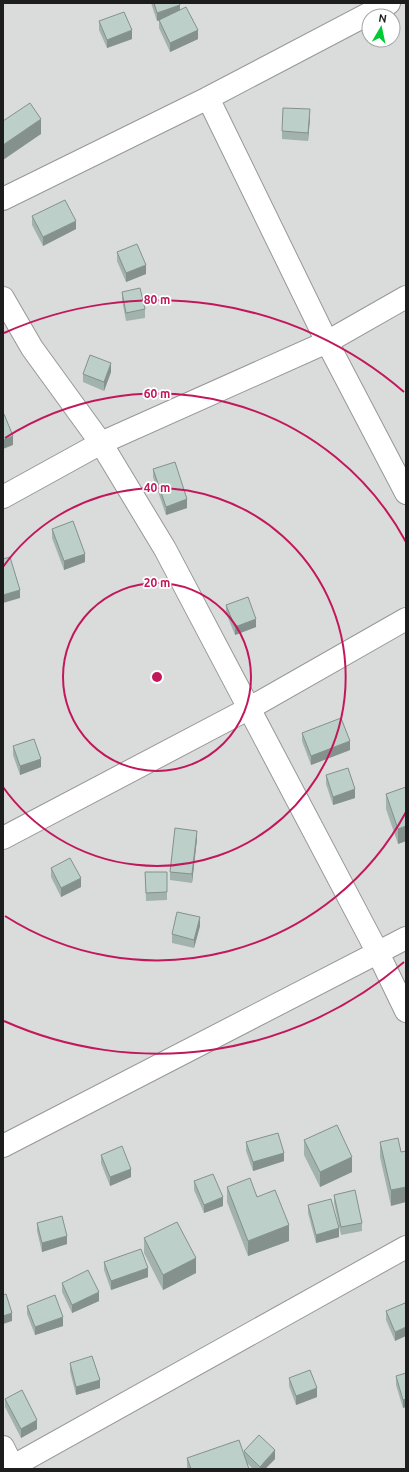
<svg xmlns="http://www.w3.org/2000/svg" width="409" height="1472" font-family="Ubuntu,sans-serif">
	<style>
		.residential { fill: #dadcdb; fill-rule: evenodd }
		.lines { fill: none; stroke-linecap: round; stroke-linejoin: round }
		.minor-casing { stroke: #979797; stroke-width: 24 }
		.minor { stroke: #fff; stroke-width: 22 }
		.wall { fill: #a2b2ad }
		.shaded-wall { fill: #84918d }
		.building { fill: #bccfc9; stroke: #84918d }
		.ring { fill: none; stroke: #c2185b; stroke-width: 2 }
		.centre { fill: #c2185b; stroke: #fff; stroke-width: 2 }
		.ring-label { font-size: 12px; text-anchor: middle; font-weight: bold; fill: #c2185b; stroke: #fff; stroke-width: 3.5; stroke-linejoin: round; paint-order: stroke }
	</style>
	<rect width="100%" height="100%" fill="#e3efee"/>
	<path class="residential" d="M3 3H406V1469H3ZM369 16H393V40H369Z"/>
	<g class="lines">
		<defs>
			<path id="minor" d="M208 98 327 342 406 493
				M3 199 208 98 389 3
				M3 298 32 348 101 443 165 549 378 953 406 1011
				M3 497 101 443 327 342 406 297
				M3 838 248 709 406 619
				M3 1146 406 938
				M3 1447 14 1469
				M8 1469 406 1247"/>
		</defs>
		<use href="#minor" class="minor-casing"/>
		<use href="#minor" class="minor"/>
	</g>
	<path class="wall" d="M151 3H179L180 10 198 39 170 52 159 28V20L157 21Z
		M99 21 132 39 107 48 99 30Z
		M310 118 308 141 282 139V131Z
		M32 216 76 229 43 246 32 225Z
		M117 252 146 274 126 282 117 261Z
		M122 292 145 309V318L126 321 122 300Z
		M111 372 104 391 83 382V374Z
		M153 469 187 508 166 515 153 477Z
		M52 529 85 562 64 570 52 538Z
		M226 605 256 627 235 635 226 613Z
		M302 733 350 750 311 765 302 741Z
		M13 746 41 767 20 775 13 755Z
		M326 775 355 798 333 805 326 784Z
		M406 787V841L398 844 386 809V794Z
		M197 839 192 883 170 880V872Z
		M51 868 81 887 61 897 51 877Z
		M145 872 167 892V900L146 901Z
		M200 926 194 948 172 943V934Z
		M304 1140 352 1172 320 1187 304 1155Z
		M246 1142 284 1161 253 1171 246 1151Z
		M380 1142 401 1152 391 1206 380 1157Z
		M101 1155 131 1177 110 1186 101 1163Z
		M194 1181 223 1206 204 1213 194 1190Z
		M227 1187 257 1197 289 1241 248 1256 227 1202Z
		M334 1195 362 1223V1231L341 1235 334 1203Z
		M308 1205 339 1237 316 1243 308 1213Z
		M37 1223 67 1244 42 1252 37 1231Z
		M144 1238 196 1273 163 1290 144 1253Z
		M104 1262 148 1277 111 1290 104 1270Z
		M62 1283 99 1301 72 1313 62 1292Z
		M405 1303 395 1341 386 1320V1311Z
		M27 1306 63 1326 35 1335 27 1314Z
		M70 1363 100 1388 76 1395 70 1371Z
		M406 1373 403 1408 396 1385V1376Z
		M289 1378 317 1397 296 1405 289 1386Z
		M5 1399 37 1429 21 1438 5 1407Z
		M244 1451 275 1459 265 1469H253L247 1463 249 1469H187V1458L244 1454Z"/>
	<path class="shaded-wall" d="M180 5V14L157 21V13Z
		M132 30V39L107 48V40Z
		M198 30V39L170 52V43Z
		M310 109V118L308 141V133Z
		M41 119V134L3 160V145Z
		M76 221V229L43 246V237Z
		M146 265V274L126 282V273Z
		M111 363V372L104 391V382Z
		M13 436V445L3 449V440Z
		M187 499V508L166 515V507Z
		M85 554V562L64 570V561Z
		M20 590V598L3 603V595Z
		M256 619V627L235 635V627Z
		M350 741V750L311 765V756Z
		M41 759V767L20 775V766Z
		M355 789V798L333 805V797Z
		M406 826V841L398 844V829Z
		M197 831V839L192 883V874Z
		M81 878V887L61 897V888Z
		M200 917V926L194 948V940Z
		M284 1153V1161L253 1171V1162Z
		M352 1157V1172L320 1187V1172Z
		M131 1169V1177L110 1186V1177Z
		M406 1187V1202L391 1206V1190Z
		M223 1197V1206L204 1213V1205Z
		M289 1225V1241L248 1256V1241Z
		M339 1228V1237L316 1243V1235Z
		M67 1236V1244L42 1252V1243Z
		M196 1258V1273L163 1290V1275Z
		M148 1268V1277L111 1290V1281Z
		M99 1292V1301L72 1313V1305Z
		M12 1313V1321L3 1324V1316Z
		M63 1317V1326L35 1335V1327Z
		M406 1327V1336L395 1341V1332Z
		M100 1380V1388L76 1395V1387Z
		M317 1388V1397L296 1405V1396Z
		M406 1399V1407L403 1408V1400Z
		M37 1420V1429L21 1438V1429Z
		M275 1450V1459L265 1469H260V1467Z"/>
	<path class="building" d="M154 3H179L180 5 157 13Z
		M186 7 198 30 170 43 159 20Z
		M124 12 132 30 107 40 99 21Z
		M30 103 41 119 3 145V121Z
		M283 108 310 109 308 133 282 131Z
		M65 200 76 221 43 237 32 216Z
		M137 244 146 265 126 273 117 252Z
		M140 288 145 309 126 313 122 292Z
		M90 355 111 363 104 382 83 374Z
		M4 414 13 436 3 440V415Z
		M175 462 187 499 166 507 153 469Z
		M73 521 85 554 64 561 52 529Z
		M10 557 20 590 3 595V559Z
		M248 597 256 619 235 627 226 605Z
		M341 718 350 741 311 756 302 733Z
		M34 739 41 759 20 766 13 746Z
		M348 768 355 789 333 797 326 775Z
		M406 787V826L398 829 386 794Z
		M175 828 197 831 192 874 170 872Z
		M70 858 81 878 61 888 51 868Z
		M145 872H167V892L146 893Z
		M177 912 200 917 194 940 172 934Z
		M337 1125 352 1157 320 1172 304 1140Z
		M278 1133 284 1153 253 1162 246 1142Z
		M398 1138 401 1152 406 1151V1187L391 1190 380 1142Z
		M122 1146 131 1169 110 1177 101 1155Z
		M213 1174 223 1197 204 1205 194 1181Z
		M250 1178 257 1197 275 1190 289 1225 248 1241 227 1187Z
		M355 1190 362 1223 341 1227 334 1195Z
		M331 1199 339 1228 316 1235 308 1205Z
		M62 1216 67 1236 42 1243 37 1223Z
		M177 1222 196 1258 163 1275 144 1238Z
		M141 1249 148 1268 111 1281 104 1262Z
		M88 1270 99 1292 72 1305 62 1283Z
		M6 1294 12 1313 3 1316V1295Z
		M55 1295 63 1317 35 1327 27 1306Z
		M405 1303 406 1306V1327L395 1332 386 1311Z
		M92 1356 100 1380 76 1387 70 1363Z
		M310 1370 317 1388 296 1396 289 1378Z
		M406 1373V1399L403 1400 396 1376Z
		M22 1390 37 1420 21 1429 5 1399Z
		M259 1435 275 1450 260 1467 244 1451Z
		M239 1440 249 1469H191L187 1458Z"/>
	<g class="ring">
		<circle cx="157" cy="677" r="94"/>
		<path d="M3 567A189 189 0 1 1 3 787"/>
		<path d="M406 812A283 283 0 0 1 5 916M5 438A283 283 0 0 1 406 542"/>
		<path d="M404 962A377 377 0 0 1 4 1021M4 333A377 377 0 0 1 404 392"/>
	</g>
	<circle cx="157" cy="677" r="6" class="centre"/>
	<g class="ring-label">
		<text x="157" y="304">80 m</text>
		<text x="157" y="398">60 m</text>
		<text x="157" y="492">40 m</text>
		<text x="157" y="587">20 m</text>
	</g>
	<rect width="409" height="1472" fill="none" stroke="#1d1d1d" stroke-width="8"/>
	<g transform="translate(381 28) rotate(9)"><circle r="19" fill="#ffffff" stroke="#a5a5a5"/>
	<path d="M0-3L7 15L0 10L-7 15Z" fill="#00cb34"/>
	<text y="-6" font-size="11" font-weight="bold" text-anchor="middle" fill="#1d1d1d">N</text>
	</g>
</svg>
